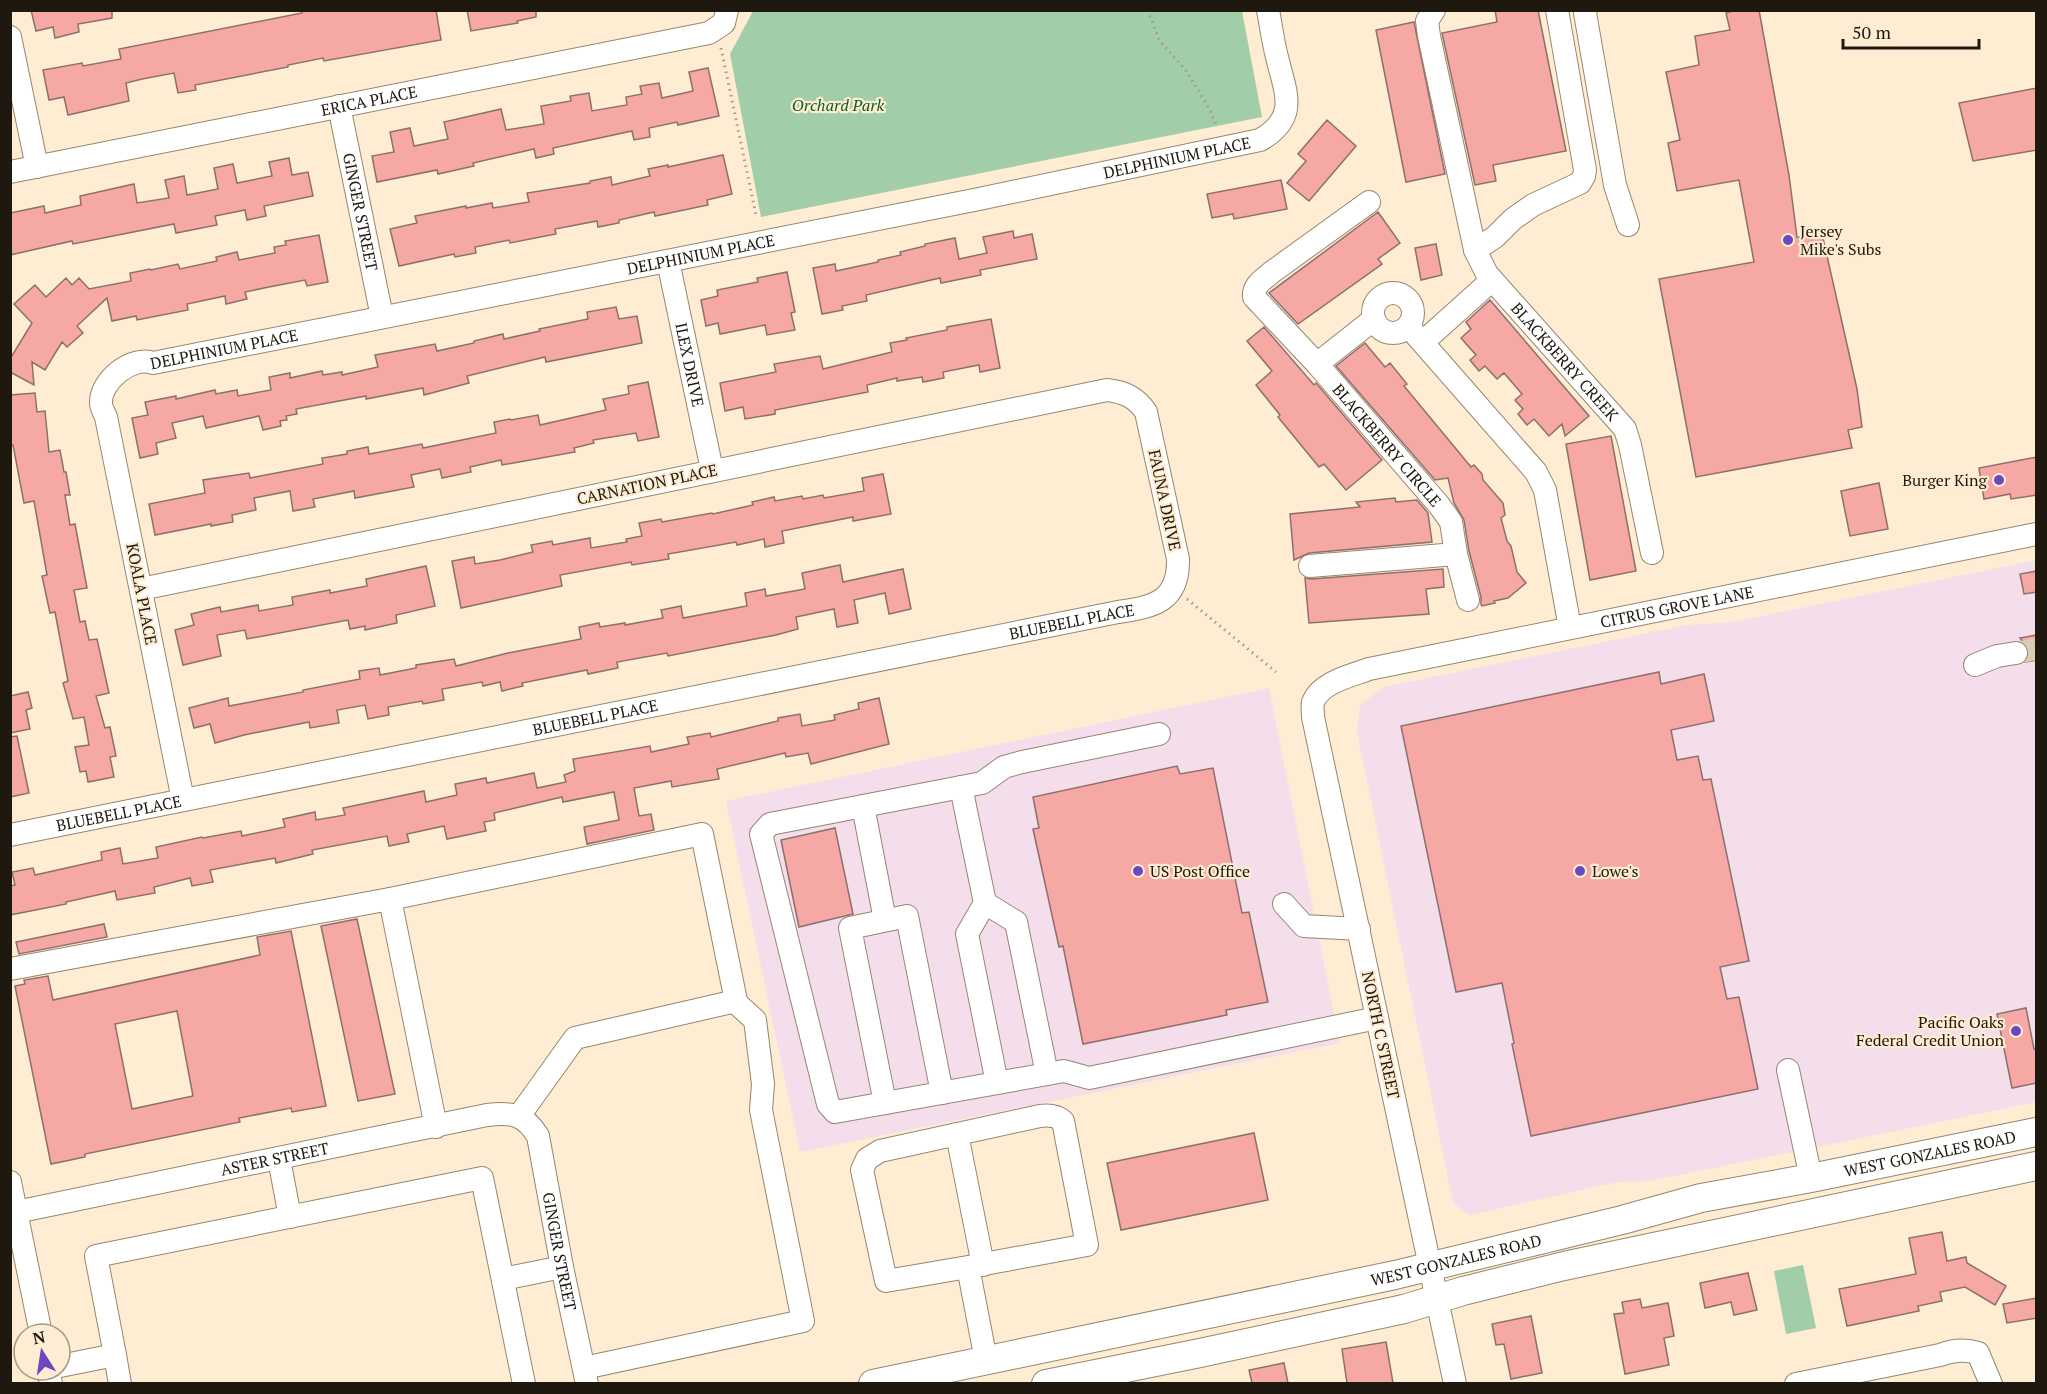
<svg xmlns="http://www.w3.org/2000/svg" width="2047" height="1394" font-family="'PT Serif',serif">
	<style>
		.commercial { fill: #f4deeb }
		.green { fill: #a1cda8 }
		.building { fill: #f6a8a4; stroke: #8d6f6d; stroke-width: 1.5; fill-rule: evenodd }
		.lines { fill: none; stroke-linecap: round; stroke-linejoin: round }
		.minor-tunnel { stroke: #dccdb5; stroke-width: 22; stroke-dasharray: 22 11; stroke-linecap: butt }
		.minor-casing { stroke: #96866e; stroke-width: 24 }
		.major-casing { stroke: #96866e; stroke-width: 30 }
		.path { stroke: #a59985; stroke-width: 3; stroke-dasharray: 1.5 4.5; stroke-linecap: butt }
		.minor { stroke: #fff; stroke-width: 22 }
		.major { stroke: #fff; stroke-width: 28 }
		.poi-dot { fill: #6c48c0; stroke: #feedd2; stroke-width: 2 }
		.labels { text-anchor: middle; stroke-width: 4.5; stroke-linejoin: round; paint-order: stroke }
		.street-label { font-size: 16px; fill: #1e180f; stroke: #feedd2 }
		.park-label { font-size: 16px; font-style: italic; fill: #065e26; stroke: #feedd2 }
		.poi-label { font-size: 16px; fill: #1e180f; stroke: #feedd2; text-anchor: start }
	</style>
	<rect width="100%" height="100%" fill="#feedd2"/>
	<path class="commercial" d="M2036 560V1102L1651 1181 1618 1182 1469 1215 1453 1203 1357 732 1360 705 1384 687 1686 625 1733 622Z
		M1269 688 1340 1043 800 1152 726 801Z"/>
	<path class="green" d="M752 11H1242L1262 117 761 217 730 54 752 13Z
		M1803 1265 1816 1328 1786 1334 1774 1271Z"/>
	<path class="building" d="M31 10H112V18L78 24 79 32 55 38 53 27 36 31Z
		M301 10H436L441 40 324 61 323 58 288 65V67L195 85 196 90 178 93 174 73 142 79 126 83 129 101 68 115 64 97 49 100 43 70 82 63 83 66 121 59 119 49 302 13Z
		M467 10H536V17L517 21 518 23 471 31Z
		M1495 10H1538L1566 151 1493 165 1496 181 1475 185 1442 33 1497 22Z
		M1735 10H1759L1789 175 1797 237 1823 238 1857 389 1862 427 1848 430 1852 448 1696 477 1659 279 1754 262 1739 180 1677 191 1668 143 1680 140 1666 72 1699 65 1695 36 1730 30 1726 13Z
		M1414 22 1445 174 1406 182 1376 30Z
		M708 68 719 116 678 125 677 122 649 128 650 137 634 140 632 131 553 148 554 154 536 158 534 149 473 163 474 166 438 174 437 170 377 182 372 156 394 152 390 132 410 128 414 146 448 139 444 122 501 109 506 130 544 124 541 106 571 101 570 96 589 93 592 111 627 105 626 97 642 94 640 86 659 83 662 98 693 91 689 72Z
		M2037 88V150L1973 161 1959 103Z
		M1327 120 1356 146 1309 201 1287 183 1306 161 1298 154Z
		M723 155 732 194 707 200 708 205 655 216 654 212 619 220V223L598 227 597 221 555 229 556 234 510 243 509 240 475 247 476 253 455 257 454 254 399 266 390 229 417 223 415 216 466 206V208L492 203 493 208 529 202 527 193 590 183V181L611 177 612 185 650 176 648 169 668 165V167Z
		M289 158 292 175 308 172 313 196 264 206 266 216 247 220 245 210 215 216 217 225 176 233 174 224 73 244 72 241 10 255V213L44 206 45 213 81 205 80 196 134 184 137 203 169 198 165 180 184 176 187 195 218 189 214 168 233 164 237 183 272 176 269 162Z
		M1281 180 1287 209 1234 219 1233 214 1212 218 1207 194Z
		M1378 212 1400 243 1378 259 1382 264 1298 324 1269 293Z
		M1013 231 1014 238 1032 234 1037 259 980 270 981 275 941 283 940 278 866 295 867 301 842 306 843 310 822 314 813 268 835 264 836 271 878 262V260L901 255 900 252 925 246V244L955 238 959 259 987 253 983 237Z
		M319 235 328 282 307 286 305 280 269 287 245 292 247 299 226 304 225 296 187 304 188 310 137 320 136 316 112 321 107 298 77 326 83 333 67 347 62 342 45 370 32 362 34 385 10 372V359L32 323 14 304 35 285 46 297 66 278 72 285 79 278 89 289 131 281 130 273 150 269 151 270 178 264 180 269 217 261 216 257 237 252 239 260 275 253 274 247 286 245 285 241Z
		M1436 244 1442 275 1421 280 1415 248Z
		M787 272 795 312 791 313 795 330 767 335 765 325 720 334 718 323 706 326 701 300 718 296 717 290 758 282 757 278Z
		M1490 300 1589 416 1565 436 1562 424 1549 436 1534 419 1527 425 1518 414 1523 409 1515 400 1522 394 1504 373 1497 379 1485 366 1479 371 1470 360 1476 355 1461 338 1471 329 1466 322Z
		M616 307 619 319 637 316 642 343 546 362 545 357 467 376 469 383 424 395 423 388 366 399V396L296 409 297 414 286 416 287 420 280 421 281 426 263 430 259 416 206 428 203 416 172 423 176 438 156 443 158 454 140 458 132 418 148 415 145 402 176 396V399L215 390 216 394 237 390 238 396 271 390 269 377 290 373V378L322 371 323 375 342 372V375L378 367 375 355 435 344 437 351 474 343V341L503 334 504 339 540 331 539 329 588 319 587 312Z
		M991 319 1000 368 980 372 979 365 943 372 944 378 923 382 922 377 897 381V378L867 385 868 392 775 410V414L745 419 743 407 725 411 720 383 776 372 774 364 820 356 823 369 892 352 890 343 907 340 906 338 947 330V327Z
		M1264 327 1314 385 1316 383 1382 460 1346 490 1324 464 1319 467 1278 417 1280 415 1256 385 1272 371 1247 341Z
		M1365 343 1385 367 1390 363 1407 384 1404 386 1471 467 1474 465 1482 474 1483 480 1503 503 1505 515 1501 518 1507 541 1511 546 1517 572 1526 583 1508 598 1494 601 1495 603 1482 606 1481 604V597L1469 551 1464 520 1454 503 1448 478 1435 480 1336 366Z
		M648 382 659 437 638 441 636 433 593 440 594 443 574 448 575 452 502 465 501 460 470 467 471 472 442 478 440 469 411 475 414 487 355 498 354 491 313 499 315 507 293 511 290 491 254 498 256 510 232 515 233 522 211 526V524L155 535 149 504 205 493 203 480 249 473 250 478 323 464 322 458 347 454V451L368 447 369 454 422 444 423 448 496 433 494 422 510 419 511 420 538 415 540 425 606 410 603 399 629 394 628 386Z
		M35 393 37 412 45 411 49 452 60 450 64 472H66L70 495H65L70 525 75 524 87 588 74 590 80 622 85 621 89 640 97 639 109 693 96 696 105 728 110 727 116 756 110 757 114 777 88 782 86 771 80 772 75 747 89 745 84 717 73 719 63 683 68 681 55 612 50 613 42 576 47 575 34 501 24 503 13 445H11L10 395Z
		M1611 436 1636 571 1590 580 1566 444Z
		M2037 457V495L2011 499 2010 494 1984 499 1979 468Z
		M883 474 891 514 853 521V517L782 531 784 543 765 547 764 539 737 545 736 542 668 554 669 559 632 565 631 562 560 575 562 586 461 608 452 561 474 557 475 564 500 560 533 552 531 545 552 541 553 545 590 538 591 548 627 542 626 539 642 536 639 523 661 519 662 522 712 513 713 514 753 505 752 502 774 497 775 501 802 496 803 499 823 495 824 498 864 491 862 478Z
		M1879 483 1888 529 1850 536 1841 491Z
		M1395 498 1396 502 1417 500 1428 513 1432 542 1309 553 1294 560 1290 514 1360 507 1356 502Z
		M840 565 843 582 903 569 911 609 889 614 885 593 854 600 858 623 837 627 834 609 796 617 798 629 776 635 668 656 667 653 617 662 618 668 588 674 587 670 522 683 523 686 502 691 500 682 483 686 482 682 442 689 444 700 423 704 422 701 388 707 389 715 368 719 365 705 337 710 339 723 310 728 309 722 244 735 215 743 210 724 194 728 189 708 228 698 229 706 303 692V690L360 679 359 671 379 668 380 675 416 668V665L454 659 456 666 508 653 581 639 579 627 599 623 600 627 625 623V625L663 618 661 610 681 606 683 618 747 606 745 593 765 589 766 596 805 589 802 573Z
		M426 566 435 606 396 615 397 623 365 630V626L350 629 348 620 247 639 245 630 217 635 221 656 183 665 175 630 194 625 191 614 220 607 221 612 258 605 259 611 293 605 292 597 330 590V593L367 586 366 579Z
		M1443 569 1444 587 1426 589 1429 614 1309 623 1305 578 1311 579Z
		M2037 571V592L2024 594 2020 574Z
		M2037 635V660L2025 662 2029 657V650L2020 638Z
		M1659 672 1661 684 1704 674 1714 721 1671 730 1677 760 1698 756 1703 780 1711 779 1749 961 1720 967 1727 999 1739 997 1758 1089 1531 1136 1512 1044 1514 1043 1502 983 1456 992 1401 726Z
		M28 692 32 708 26 710 30 729 10 733V696Z
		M879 698 889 744 811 764 808 753 786 757 785 753 717 769 719 779 672 787 671 781 634 788 639 816 651 814 654 830 587 844 584 827 619 820 614 792 563 802 562 797 494 813 495 820 484 822 486 831 447 839 444 826 407 834 409 842 389 846 387 836 312 850 313 854 276 863 275 858 210 870 213 882 192 886 190 878 154 887 155 893 117 900 115 891 66 902V904L10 915V886L15 885 12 872 33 868 35 875 102 860 101 852 120 848 123 864 158 858 156 847 202 837 203 838 241 831 242 836 285 827 283 819 315 812 316 820 345 815 343 808 424 791 426 802 457 795 455 784 486 778 487 783 534 773 537 788 566 782 564 775 575 771 573 759 650 746 651 752 689 744 687 737 710 733 711 737 778 721V718L800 714 802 726 835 720 834 715 859 709 858 703Z
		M17 736 29 793 10 797V737Z
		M1177 766 1180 774 1213 768 1242 913 1249 912 1268 1002 1226 1010 1227 1015 1083 1044 1063 946 1059 947 1033 829 1039 828 1033 797Z
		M835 828 853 914 799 927 781 840Z
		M357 919 395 1094 358 1101 321 926Z
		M104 924 107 937 19 954 16 942Z
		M291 931 326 1106 292 1112 291 1108 239 1118 240 1122 85 1154V1157L51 1164 15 986 25 984 24 980 48 976 53 1000 260 955 257 937ZM177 1011 193 1096 132 1109 115 1024Z
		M2026 1008 2034 1049 2037 1048V1083L2012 1088 1997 1014Z
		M1254 1133 1268 1200 1121 1230 1107 1163Z
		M1942 1232 1947 1261 1966 1257 1967 1263 2006 1286 1995 1305 1965 1287 1940 1292 1942 1301 1918 1306 1919 1311 1847 1326 1839 1289 1916 1274 1909 1238Z
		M1748 1273 1757 1310 1734 1315 1731 1302 1705 1308 1700 1283Z
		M2037 1298V1318L2007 1323 2003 1304Z
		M1640 1299 1642 1308 1668 1303 1674 1336 1664 1338 1669 1365 1625 1374 1614 1314 1624 1313 1622 1302Z
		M1531 1316 1542 1373 1511 1379 1504 1344 1496 1345 1492 1324Z
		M1386 1342 1393 1383H1347L1342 1349Z
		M1284 1363 1288 1383H1252L1249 1370Z"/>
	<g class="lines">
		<path class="minor-tunnel" d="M2016 653 2036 649"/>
		<defs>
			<g id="minor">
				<path d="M1434 10 1427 21 1429 36 1475 250 1495 237 1513 219 1533 205 1580 183 1584 176 1585 170 1557 10"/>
				<path d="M1586 10 1585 13 1615 185 1628 225"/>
				<path d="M10 37 37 167"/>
				<path id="s1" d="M339 106 382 317"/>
				<path id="s2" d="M10 172 709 33 724 23 727 10"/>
				<path id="s3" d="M1369 202 1272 272C1263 280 1253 285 1254 297L1317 364 1439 505 1451 522 1456 554 1468 600"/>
				<path id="s4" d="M1475 250 1487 274 1625 429 1630 445 1652 553"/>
				<path id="s5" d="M668 261 712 470"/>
				<circle cx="1393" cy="313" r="20"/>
				<path d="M1408 326 1536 472 1545 490 1570 628"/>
				<path d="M1423 342 1492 280"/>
				<path d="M1317 364 1374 319"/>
				<path d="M1310 566 1456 554"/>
				<path d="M1975 665 1997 656 2016 653"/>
				<path d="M1159 734 1022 762 1004 767 982 783 770 824 761 834 828 1104 835 1112 1064 1071 1089 1078 1377 1018"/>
				<path d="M961 787 985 903 967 934 997 1083"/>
				<path id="s6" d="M183 800 106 417C104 412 101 408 101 403 100 381 132 355 153 363L979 199 1260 140C1300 117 1285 92 1277 57 1273 42 1271 26 1268 10"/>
				<path d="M863 806 885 920"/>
				<path id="s7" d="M10 835 1118 612C1153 607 1179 602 1178 559L1146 412C1136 397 1124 392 1107 390L141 589"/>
				<path d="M390 899 702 834 736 1001 575 1038 519 1116"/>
				<path d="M985 903 1016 922 1047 1074"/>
				<path d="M1284 904 1304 926 1359 929"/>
				<path d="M10 969 390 899 436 1127"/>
				<path d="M1788 1070 1811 1178"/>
				<path d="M885 1103 850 928 907 916 942 1093"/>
				<path d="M957 1134 983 1265"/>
				<path d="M279 1159 290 1217"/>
				<path d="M10 1182 41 1334"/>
				<path id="s8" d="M16 1212 487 1115C513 1112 524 1114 538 1136L562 1267 587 1384"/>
				<path d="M968 1267 1087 1245 1063 1121C1056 1115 1048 1115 1040 1116L880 1151 867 1159 862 1170 886 1281 968 1267 986 1360"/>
				<path d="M503 1279 562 1267"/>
				<path d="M115 1355 96 1256 482 1178 524 1384"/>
				<path d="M60 1366 115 1355 120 1384"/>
				<path d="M584 1368 803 1321 761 1110 763 1084 755 1020 735 1002"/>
				<path d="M48 1370 51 1384"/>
				<path id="s9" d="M1455 1384 1313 717C1313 713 1312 706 1313 702 1321 682 1351 676 1369 669L2036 534"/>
				<path d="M1796 1384 1940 1355C1953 1350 1965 1349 1978 1353L1991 1384"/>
			</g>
			<g id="major">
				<path id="s10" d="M873 1384 1395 1275 1622 1220 1701 1198 1811 1178 2036 1132"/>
				<path d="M1046 1384 1200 1353 1404 1309 1463 1291 1564 1266 2036 1166"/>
			</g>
		</defs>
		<use href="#minor" class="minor-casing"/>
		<use href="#major" class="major-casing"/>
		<path class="path" d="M1148 10 1159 40 1185 69 1209 108 1217 126
			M721 48 756 215
			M1187 599 1276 672"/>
		<use href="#minor" class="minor"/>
		<use href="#major" class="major"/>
	</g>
	<g class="poi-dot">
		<circle cx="1788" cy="240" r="6"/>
		<circle cx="1999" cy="480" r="6"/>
		<circle cx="1138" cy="871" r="6"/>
		<circle cx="1580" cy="871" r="6"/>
		<circle cx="2016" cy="1031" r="6"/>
	</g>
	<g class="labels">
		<g class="street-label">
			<text dy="6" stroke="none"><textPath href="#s2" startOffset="366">ERICA PLACE</textPath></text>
			<text dy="6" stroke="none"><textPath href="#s6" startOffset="1524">DELPHINIUM PLACE</textPath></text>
			<text dy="6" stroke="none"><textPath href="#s1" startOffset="108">GINGER STREET</textPath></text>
			<text dy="6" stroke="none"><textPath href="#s6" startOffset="1038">DELPHINIUM PLACE</textPath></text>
			<text dy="6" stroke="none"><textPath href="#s6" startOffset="552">DELPHINIUM PLACE</textPath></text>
			<text dy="6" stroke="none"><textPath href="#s4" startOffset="144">BLACKBERRY CREEK</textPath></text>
			<text dy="6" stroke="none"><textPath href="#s5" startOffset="106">ILEX DRIVE</textPath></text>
			<text dy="6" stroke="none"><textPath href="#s3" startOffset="351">BLACKBERRY CIRCLE</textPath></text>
			<text transform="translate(647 484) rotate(-12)" y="6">CARNATION PLACE</text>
			<text transform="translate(1165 500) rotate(78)" y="6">FAUNA DRIVE</text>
			<text transform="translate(142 594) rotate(79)" y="6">KOALA PLACE</text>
			<text dy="6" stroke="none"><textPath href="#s9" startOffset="1078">CITRUS GROVE LANE</textPath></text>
			<text dy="6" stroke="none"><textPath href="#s7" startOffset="1083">BLUEBELL PLACE</textPath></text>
			<text dy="6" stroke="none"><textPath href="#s7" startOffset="597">BLUEBELL PLACE</textPath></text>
			<text dy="6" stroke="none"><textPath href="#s7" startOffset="111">BLUEBELL PLACE</textPath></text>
			<text transform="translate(1381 1035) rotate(78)" y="6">NORTH C STREET</text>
			<text dy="6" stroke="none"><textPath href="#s10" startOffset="1082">WEST GONZALES ROAD</textPath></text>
			<text dy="6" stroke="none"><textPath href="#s8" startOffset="264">ASTER STREET</textPath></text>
			<text dy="6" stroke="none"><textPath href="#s8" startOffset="658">GINGER STREET</textPath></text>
			<text dy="6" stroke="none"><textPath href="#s10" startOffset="596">WEST GONZALES ROAD</textPath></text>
		</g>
		<g class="park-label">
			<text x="838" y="111">Orchard Park</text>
		</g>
		<g class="poi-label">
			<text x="1800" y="237">Jersey<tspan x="1800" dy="18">Mike's Subs</tspan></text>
			<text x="1987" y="486" text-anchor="end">Burger King</text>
			<text x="1150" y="877">US Post Office</text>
			<text x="1592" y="877">Lowe's</text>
			<text x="2004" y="1028" text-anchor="end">Pacific Oaks<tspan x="2004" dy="18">Federal Credit Union</tspan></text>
		</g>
	</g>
	<rect width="2047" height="1394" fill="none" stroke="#1e180f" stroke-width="24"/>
	<g transform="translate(42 1352) rotate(348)"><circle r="28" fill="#feedd2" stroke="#a49884" stroke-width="1.5"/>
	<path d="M0-4.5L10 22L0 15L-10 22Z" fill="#6c48c0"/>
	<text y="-9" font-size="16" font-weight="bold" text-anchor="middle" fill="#1e180f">N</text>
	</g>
	<path d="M1843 39v9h136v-9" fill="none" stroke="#1e180f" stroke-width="3"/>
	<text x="1852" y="39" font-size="18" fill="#1e180f" stroke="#feedd2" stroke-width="4.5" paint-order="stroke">50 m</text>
</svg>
